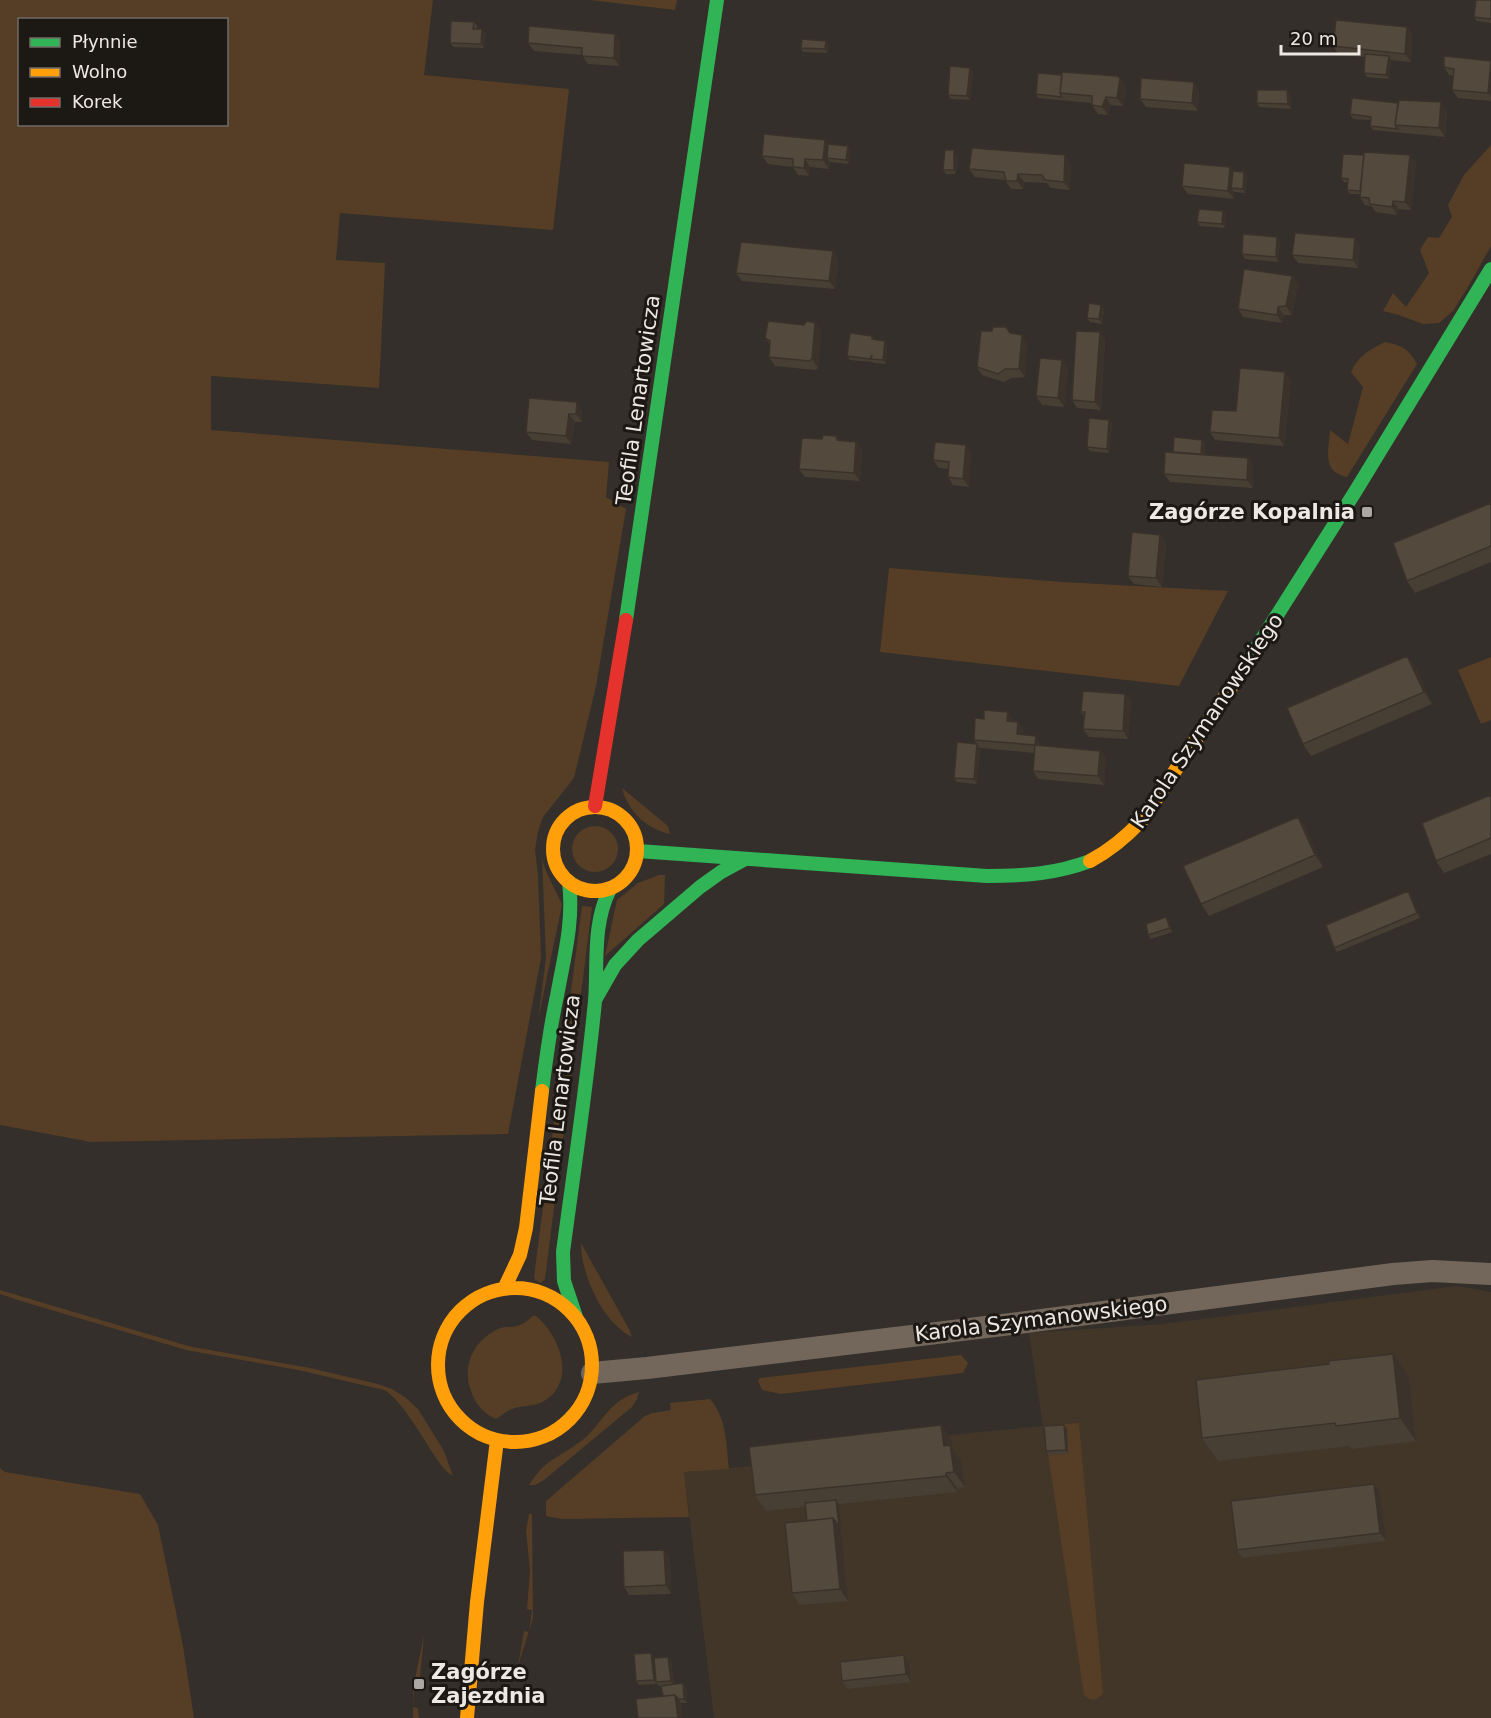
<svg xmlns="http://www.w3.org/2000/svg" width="1491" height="1718" font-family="'DejaVu Sans',sans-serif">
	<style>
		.built { fill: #423629 }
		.green { fill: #553e25; fill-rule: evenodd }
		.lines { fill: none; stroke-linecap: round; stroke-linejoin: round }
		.street { stroke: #73675b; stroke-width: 22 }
		.fast { stroke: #30b455; stroke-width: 14 }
		.slow { stroke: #ff9f0a; stroke-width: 14 }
		.jam { stroke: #e5322d; stroke-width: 14 }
		.wall { fill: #483f34 }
		.shaded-wall { fill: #3b332b }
		.building { fill: #54493d; stroke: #3b332b; stroke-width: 1.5 }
		.poi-dot { fill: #ada7a3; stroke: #1c1814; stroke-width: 2 }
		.labels { text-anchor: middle; stroke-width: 6; stroke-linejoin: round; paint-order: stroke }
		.street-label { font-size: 21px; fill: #eee8e3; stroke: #1c1814 }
		.poi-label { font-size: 21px; font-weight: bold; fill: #eee8e3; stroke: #1c1814; text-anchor: end }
	</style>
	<rect width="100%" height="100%" fill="#342f2b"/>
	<path class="built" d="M1457 1286 1491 1292V1718H714L684 1472 753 1466 759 1453 1043 1426 1029 1333 1163 1324Z"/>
	<path class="green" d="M0 0H433L424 75 569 89 553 230 340 213 336 260 385 263 379 388 211 376V430L609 462 606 497 626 509 596 686 574 778 543 817 538 832 535 850 538 876 541 958 508 1134 91 1142 0 1125ZM20 20H226V124H20Z
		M590 0H677L675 10Z
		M1491 145V246L1468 287 1453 311 1439 323 1423 324 1399 315 1383 311 1393 293 1406 307 1429 273 1420 250 1428 237 1439 238 1452 217 1448 205 1464 175Z
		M1385 342C1401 345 1409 349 1417 364L1347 477C1321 472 1329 450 1330 430L1348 444 1363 387 1351 372C1358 356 1369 350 1385 342Z
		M889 568 1062 582 1228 591 1179 686 880 652Z
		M1491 657V720L1481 724 1458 670Z
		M622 788 668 826 670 834C647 829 628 812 622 788Z
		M572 849a23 23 0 1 1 46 0a23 23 0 1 1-46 0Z
		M542 858C546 876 556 889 562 905L538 1020 546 958Z
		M659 875H665L664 904 605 956 617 900 638 883Z
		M582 906 592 907 545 1279 541 1283 535 1280 534 1277Z
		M581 1243 629 1329 632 1337C603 1323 581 1275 581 1243Z
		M0 1290 188 1346 310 1368 378 1384 392 1389 406 1398 418 1409 444 1451 453 1476C445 1472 439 1462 434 1455 423 1438 400 1398 384 1390L298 1370 186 1350 21 1301 0 1294Z
		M533 1316H536C560 1336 577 1381 544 1401 534 1407 522 1405 512 1409 506 1411 502 1416 496 1419 482 1413 474 1402 470 1388 462 1363 476 1339 498 1329 504 1326 511 1328 517 1326 523 1325 528 1320 533 1316Z
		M961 1355 968 1363 963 1373 781 1394 762 1390 758 1381 760 1378Z
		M639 1392 637 1399 632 1407 544 1480 535 1485H529C547 1456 563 1457 586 1437 605 1419 610 1400 639 1392Z
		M710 1399C727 1418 726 1445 729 1469L684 1472 689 1517 562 1519 546 1516V1501L645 1416 652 1413 671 1410 670 1403Z
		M1079 1423 1103 1693C1098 1701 1091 1702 1084 1695L1044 1426Z
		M0 1468 5 1472 140 1494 158 1525 183 1646 194 1718H0Z
		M529 1514H532L533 1618 518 1666 524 1631 529 1632 532 1610 527 1609 530 1570 526 1531Z
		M424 1635 419 1688H414L413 1707 418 1708 419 1718H413V1689Z"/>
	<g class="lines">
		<path class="street" d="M592 1373 647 1368 1011 1324 1393 1274 1432 1271 1491 1274"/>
		<path class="fast" d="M626 620 717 0
			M1236 680 1355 492 1491 269
			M638 851 987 876C1023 876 1056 874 1090 861
			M595 1000 615 965 638 940 700 887 721 872 745 859
			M542 1091C546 1059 550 1027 557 996 564 957 574 921 569 882
			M576 1317 564 1281 563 1252C574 1169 587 1085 595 1001 598 963 592 925 610 889"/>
		<path class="slow" d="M553 849a42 42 0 1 1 84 0a42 42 0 1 1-84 0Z
			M1090 861C1111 850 1126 837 1142 820L1236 680
			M438 1365a77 77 0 1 1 154 0a77 77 0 1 1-154 0Z
			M504 1289 520 1255 526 1228 542 1091
			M467 1718 477 1602 497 1440"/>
		<path class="jam" d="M595 806 626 620"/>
	</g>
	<path class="wall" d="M1491 0V23L1477 21 1474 17Z
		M474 22 477 26V29H482L485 33 484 48 453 47 450 43Z
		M1407 27 1412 35 1411 62 1391 60 1389 79 1367 77 1364 73 1365 57 1339 55 1333 46Z
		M826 41 829 45 828 53 803 52 801 48Z
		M620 42 619 66 588 64 582 55 534 51 528 43Z
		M1491 61V101L1458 98 1452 90 1454 76 1449 75 1444 67Z
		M970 68 973 72 970 100 951 99 948 95Z
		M1126 86 1123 106 1111 105 1108 115 1098 114 1092 105V103L1038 98 1036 94Z
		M1199 90 1198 111 1146 107 1140 99Z
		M1287 90 1290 95 1291 109 1259 107 1257 103Z
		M1447 111 1445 137 1373 130 1370 126 1371 120 1353 119 1350 114Z
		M825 140 828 144 848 146 850 150 849 164 830 162 829 169 810 167 809 176 798 175 793 167 768 164 762 156Z
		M957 155 956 174H946L943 170Z
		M1416 163 1411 210 1399 209 1397 215 1376 212 1371 206 1365 205 1360 197V194H1350L1347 190 1348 183 1344 182 1341 178Z
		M1071 164 1070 190 1051 188 1047 183 1024 182 1023 189H1011L1005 180 975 177 969 169Z
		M1230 167 1233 171 1244 172 1247 176 1245 193 1234 192V199L1188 194 1182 186Z
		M1223 211 1226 215 1225 228 1200 226 1197 222Z
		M1355 238 1360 246 1358 268 1298 263 1292 255Z
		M1280 241 1278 262 1245 259 1242 254Z
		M838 259 835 289 742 281 736 273Z
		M1292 276 1298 284 1292 315H1284L1282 323 1243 317 1238 309Z
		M1104 309 1102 324 1090 322 1087 318Z
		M815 323 821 331 818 368 815 370 775 366 769 357 770 345 765 338 804 325Z
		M1100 332 1105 340 1101 410 1077 408 1072 400Z
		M1011 333 1022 335 1027 343 1025 377 1011 378 1004 382 982 375 977 367Z
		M872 336 875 340 885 341 887 345 886 364 874 363 873 362 850 360 847 356Z
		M1062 360 1068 368 1064 407 1042 405 1036 396Z
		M1291 380 1284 446 1215 440 1210 432 1236 411Z
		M529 398 582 410V422H575L571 444 532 440 526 432Z
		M1109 420 1112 424 1109 453 1090 451 1087 447Z
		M836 436 839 440 856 442 862 450 860 481 805 477 799 469 822 439Z
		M1202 440 1205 444 1204 455 1248 458 1253 466V488L1170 482 1164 474 1173 452Z
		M966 445 971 453 969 487 953 485 948 477V469L939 468 933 460Z
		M1491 503V562L1415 593 1407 581Z
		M1160 535 1166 543 1162 587 1134 584 1128 576Z
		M1407 656 1416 668 1432 704 1311 756 1303 744Z
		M1125 694 1131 702 1128 739 1089 737 1083 729 1084 716 1081 712Z
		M1008 712 1013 720V721L1018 722 1023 730V735L1041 744V746L1100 751 1106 759 1104 785 1038 779 1033 771 1034 753 980 748 977 784 957 782 954 778 977 744 974 740 984 719Z
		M1491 795V854L1444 873 1436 861Z
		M1298 817 1306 829 1323 867 1209 916 1201 904Z
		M1408 891 1411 895 1420 918 1337 952 1334 948Z
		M1166 917 1169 921 1172 932 1151 939 1148 935Z
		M1409 1376 1416 1441 1352 1449 1349 1446 1218 1461 1202 1438Z
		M941 1425 952 1441 953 1450 961 1461 965 1487 957 1488V1492L839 1504 848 1601 800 1605 792 1593 807 1521 805 1507 766 1511 755 1495Z
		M1064 1425 1067 1429 1068 1454 1049 1455 1046 1451Z
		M1374 1484 1380 1492 1386 1541 1242 1558 1237 1550Z
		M664 1550 670 1558 671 1594 629 1595 624 1587Z
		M651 1653 654 1658 671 1661 674 1684 686 1687 687 1703H681L682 1718H638L662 1696 661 1686H659L656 1683V1684L639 1685 636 1681Z
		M904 1655 909 1663 911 1682 847 1689 842 1681Z"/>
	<path class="shaded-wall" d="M1407 27 1412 35 1411 62 1405 54Z
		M482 29 485 33 484 48 481 44Z
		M615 34 620 42 619 66 614 58Z
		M826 41 829 45 828 53 825 49Z
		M1389 56 1391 60 1389 79 1386 75Z
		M1491 61V97L1488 93Z
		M970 68 973 72 970 100 967 96Z
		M1120 78 1126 86 1123 106 1117 98Z
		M1194 82 1199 90 1198 111 1192 103Z
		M1287 90 1290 95 1291 109 1288 104Z
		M1106 97 1111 105 1108 115 1102 107Z
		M1441 102 1447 111 1445 137 1439 128Z
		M825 140 831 148 827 158 830 162 829 169 823 160Z
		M848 146 850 150 849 164 846 160Z
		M954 150 957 155 956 174 954 170Z
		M1065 155 1071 164 1070 190 1064 182Z
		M1410 155 1416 163 1411 210 1405 202Z
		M805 159 810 167 809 176 804 168Z
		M1230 167 1236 175 1231 188 1234 192V199L1228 191Z
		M1244 172 1247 176 1245 193 1243 189Z
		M1018 174 1024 182 1023 189 1017 181Z
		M1393 201 1399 209 1397 215 1392 207Z
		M1223 211 1226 215 1225 228 1222 224Z
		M1277 237 1280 241 1278 262 1276 257Z
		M1355 238 1360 246 1358 268 1353 260Z
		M833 251 838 259 835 289 829 281Z
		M1292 276 1298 284 1292 315 1286 306Z
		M1101 305 1104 309 1102 324 1099 319Z
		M1278 307 1284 315 1282 323 1277 315Z
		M815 323 821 331 818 368 812 359Z
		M1100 332 1105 340 1101 410 1095 402Z
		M1022 335 1027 343 1025 377 1019 369Z
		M885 341 887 345 886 364 883 360Z
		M1062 360 1068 368 1064 407 1058 398Z
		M1285 372 1291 380 1284 446 1279 438Z
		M577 402 582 410V422L576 414Z
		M569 414 575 422 571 444 566 436Z
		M1109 420 1112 424 1109 453 1107 449Z
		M1202 440 1205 444 1204 462 1201 458Z
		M856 442 862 450 860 481 854 473Z
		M966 445 971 453 969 487 963 479Z
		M1248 458 1253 466V488L1247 480Z
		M1160 535 1166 543 1162 587 1156 578Z
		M1407 656 1416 668 1432 704 1424 692Z
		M1125 694 1131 702 1128 739 1123 731Z
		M1008 712 1013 720V729L1007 721Z
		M1018 722 1023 730V742L1017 734Z
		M1036 736 1041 744V753L1035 745Z
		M977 744 980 748 977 784 974 779Z
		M1100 751 1106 759 1104 785 1098 776Z
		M1298 817 1306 829 1323 867 1315 855Z
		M1408 891 1411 895 1420 918 1417 913Z
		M1166 917 1169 921 1172 932 1170 928Z
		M1393 1354 1409 1376 1416 1441 1400 1418Z
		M941 1425 952 1441 953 1449 961 1461 965 1487 954 1472 944 1446Z
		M1064 1425 1067 1429 1068 1454 1066 1450Z
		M946 1473 957 1488V1492L946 1476Z
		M1374 1484 1380 1492 1386 1541 1380 1533Z
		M836 1500 839 1504 848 1601 840 1589 833 1518Z
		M664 1550 670 1558 671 1594 666 1585Z
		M651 1653 654 1657 656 1684 654 1680Z
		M904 1655 909 1663 911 1682 906 1674Z
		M668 1657 671 1661 674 1685 671 1681Z
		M683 1683 686 1687 687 1703 684 1699Z
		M675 1695 681 1703 682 1718H678Z"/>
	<path class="building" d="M1476 0H1491V19L1474 17Z
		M1336 20 1407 27 1405 54 1333 46Z
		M451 21 474 22 473 29H482L481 44 450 43Z
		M529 26 615 34 614 58 582 56V48L528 43Z
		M802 39 826 41 825 49 801 48Z
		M1365 54 1389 56 1386 75 1364 73Z
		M1444 56 1491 61 1488 93 1452 90 1454 69 1444 67Z
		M950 66 970 68 967 96 948 95Z
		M1062 72 1117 76 1120 78 1117 98 1106 97 1102 107 1092 105V96L1060 93Z
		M1038 73 1062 75 1060 93 1062 97 1036 94Z
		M1141 78 1194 82 1192 103 1140 99Z
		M1257 90H1287L1288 104 1257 103Z
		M1352 98 1398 103 1395 125 1398 129 1370 126 1371 117 1350 114Z
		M1399 100 1441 102 1439 128 1395 125Z
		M764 134 825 140 823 160 805 159 804 168 793 167V159L762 156Z
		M828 144 848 146 846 160 827 158Z
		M972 148 1065 155 1064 182 1045 180 1042 175 1018 174 1017 181H1006L1004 172 969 169Z
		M945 150H954V170H943Z
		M1364 152 1410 155 1405 202 1393 201 1392 207 1370 204 1369 198 1360 197Z
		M1343 154 1364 155 1360 191 1347 190 1348 179 1341 178Z
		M1184 163 1230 167 1228 191 1182 186Z
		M1233 171 1244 172 1243 189 1231 188Z
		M1199 209 1223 211 1222 224 1197 222Z
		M1295 233 1355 238 1353 260 1292 255Z
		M1243 234 1277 237 1276 257 1242 254Z
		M741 242 833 251 829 281 736 273Z
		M1244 269 1292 276 1286 306 1278 307 1277 315 1238 309Z
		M1089 303 1101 305 1099 319 1087 318Z
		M768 321 804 325 807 321 815 323 812 359 809 361 769 357 770 341 765 338Z
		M993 327H1006L1010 333 1022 335 1019 369H1005L998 374 977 367 981 331H992Z
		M1076 331 1100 332 1095 402 1072 400Z
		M850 333 872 336V339L885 341 883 360 871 359 872 355 870 359 847 356Z
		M1040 358 1062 360 1058 398 1036 396Z
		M1240 368 1285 372 1279 438 1210 432 1212 410 1236 411Z
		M529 398 577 402 576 414H569L566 436 526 432Z
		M1089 418 1109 420 1107 449 1087 447Z
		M823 435 836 436 837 440 856 442 854 473 799 469 802 438 822 439Z
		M1174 437 1202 440 1201 454 1173 452Z
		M935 442 966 445 963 479 948 477 949 462 933 460Z
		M1165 452 1248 458 1247 480 1164 474Z
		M1491 503V546L1407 581 1393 543Z
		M1132 532 1160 535 1156 578 1128 576Z
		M1407 656 1424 692 1303 744 1287 708Z
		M1083 691 1125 694 1123 731 1083 729 1085 712H1081Z
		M984 710 1008 712 1007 721 1018 722 1017 734 1036 736 1035 745 1100 751 1098 776 1033 771 1035 745 974 740 975 718 984 719Z
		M957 742 977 744 974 779 954 778Z
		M1491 795V838L1436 861 1422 823Z
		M1298 817 1315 855 1201 904 1183 866Z
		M1408 891 1417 913 1334 948 1326 925Z
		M1166 917 1170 928 1148 935 1146 924Z
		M1393 1354 1400 1418 1336 1426 1335 1423 1202 1438 1196 1380 1329 1364 1328 1361Z
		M941 1425 944 1446 950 1445 954 1472 946 1473V1476L755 1495 749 1447Z
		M1064 1425 1066 1450 1046 1451 1044 1426Z
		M1374 1484 1380 1533 1237 1550 1231 1501Z
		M836 1500 839 1526 833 1518 807 1521 805 1503Z
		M833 1518 840 1589 792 1593 785 1523Z
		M664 1550 666 1585 624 1587 623 1551Z
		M651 1653 654 1680 636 1681 634 1654Z
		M904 1655 906 1674 842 1681 840 1662Z
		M668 1657 671 1681 656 1682 654 1658Z
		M683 1683 684 1699H678L675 1695 663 1696 661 1686Z
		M675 1695 678 1718H638L636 1699Z"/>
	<g class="poi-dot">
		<rect x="1361" y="506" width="12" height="12" rx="3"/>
		<rect x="413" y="1678" width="12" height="12" rx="3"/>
	</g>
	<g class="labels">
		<g class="street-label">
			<text transform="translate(638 400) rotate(-82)" y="7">Teofila Lenartowicza</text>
			<text transform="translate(1207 721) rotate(-56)" y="7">Karola Szymanowskiego</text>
			<text transform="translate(560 1100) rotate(-83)" y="7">Teofila Lenartowicza</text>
			<text transform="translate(1041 1319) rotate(-7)" y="7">Karola Szymanowskiego</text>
		</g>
		<g class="poi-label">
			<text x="1355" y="519">Zagórze Kopalnia</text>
			<text x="431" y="1679" text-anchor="start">Zagórze<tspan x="431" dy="24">Zajezdnia</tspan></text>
		</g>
	</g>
	<rect x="18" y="18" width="210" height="108" fill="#1c1814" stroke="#706b67" stroke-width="1.5"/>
	<rect x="30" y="38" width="30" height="9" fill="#30b455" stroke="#706b67" stroke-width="1.5"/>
	<text x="72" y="48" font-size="18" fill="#eee8e3">Płynnie</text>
	<rect x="30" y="68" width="30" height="9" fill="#ff9f0a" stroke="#706b67" stroke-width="1.5"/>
	<text x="72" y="78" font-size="18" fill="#eee8e3">Wolno</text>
	<rect x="30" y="98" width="30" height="9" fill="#e5322d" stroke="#706b67" stroke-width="1.5"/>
	<text x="72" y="108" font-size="18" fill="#eee8e3">Korek</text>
	<path d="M1281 45v9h78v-9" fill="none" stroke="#eee8e3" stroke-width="3"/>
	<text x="1290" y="45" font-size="18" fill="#eee8e3" stroke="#1c1814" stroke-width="4.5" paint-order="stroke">20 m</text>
</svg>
